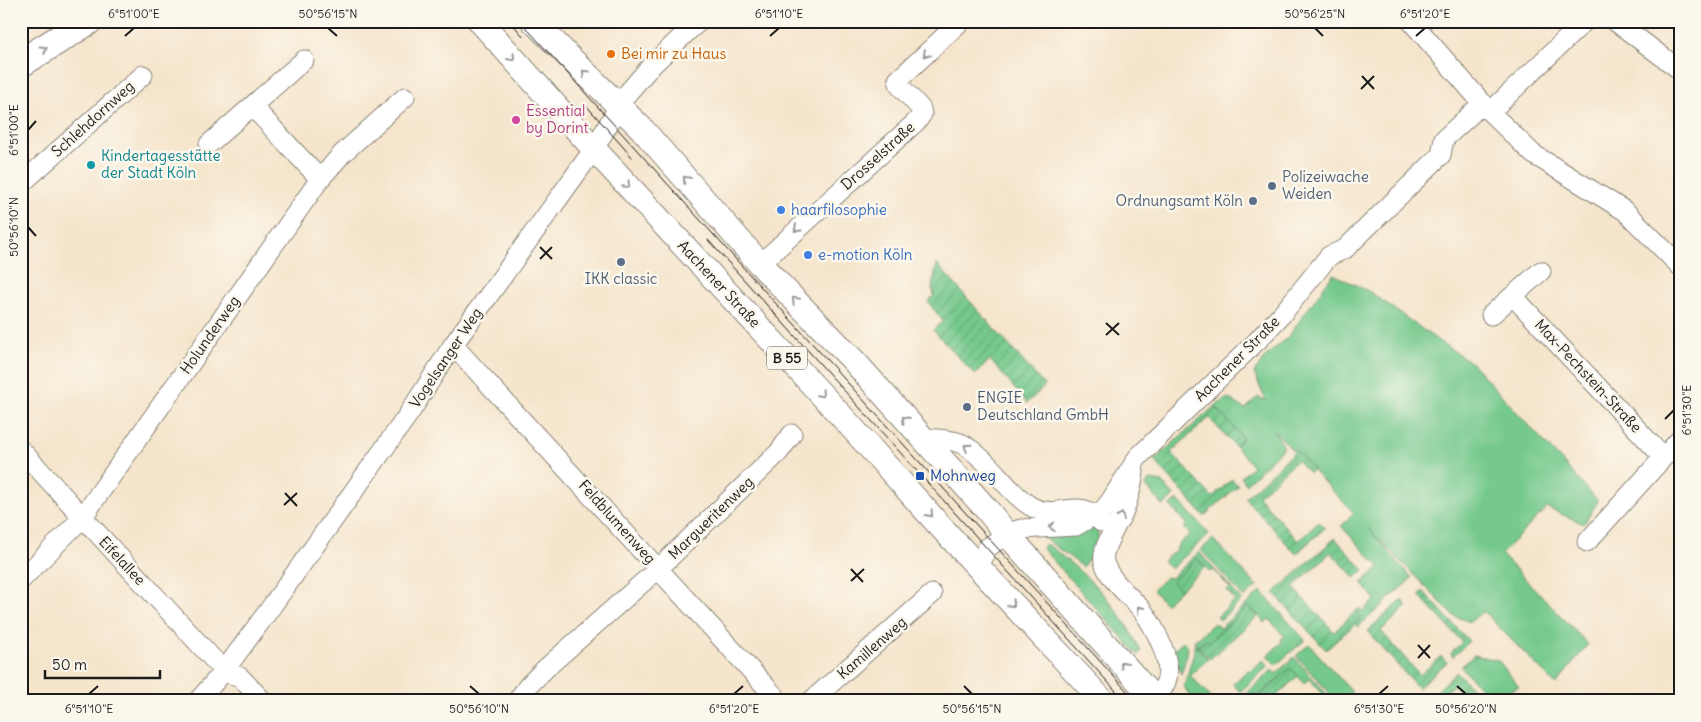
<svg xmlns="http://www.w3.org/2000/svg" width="1701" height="722" font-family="Delius,sans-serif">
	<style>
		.green { fill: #75c98c; stroke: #487254 }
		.garden { fill: url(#garden-furrows); stroke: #487254 }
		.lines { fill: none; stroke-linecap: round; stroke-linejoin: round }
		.minor-casing { stroke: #888074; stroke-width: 21 }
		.major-casing { stroke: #888074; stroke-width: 26 }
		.highway-casing { stroke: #888074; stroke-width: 30 }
		.minor { stroke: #fff; stroke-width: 19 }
		.major { stroke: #fff; stroke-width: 24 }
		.highway { stroke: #fff; stroke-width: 28 }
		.tram { stroke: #1c1c1c; stroke-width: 1 }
		.oneway { stroke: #999 }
		.ticks { fill: none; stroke: #1c1c1c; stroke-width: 2 }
		.food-dot { fill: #e8710a; stroke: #fbf7ec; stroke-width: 2 }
		.hotel-dot { fill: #d1479c; stroke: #fbf7ec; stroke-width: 2 }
		.culture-dot { fill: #0f9aa8; stroke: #fbf7ec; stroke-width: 2 }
		.service-dot { fill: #5c6f8a; stroke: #fbf7ec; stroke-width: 2 }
		.shop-dot { fill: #3f7fe0; stroke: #fbf7ec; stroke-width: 2 }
		.transit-dot { fill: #1a4fb4; stroke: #fbf7ec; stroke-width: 2 }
		.labels { text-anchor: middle; stroke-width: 5; stroke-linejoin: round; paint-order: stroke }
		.shield { fill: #fbf7ec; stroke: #5f5e5a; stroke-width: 1 }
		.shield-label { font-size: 14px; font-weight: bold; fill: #1c1c1c }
		.food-label { font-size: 15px; fill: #c56008; stroke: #fbf7ec; text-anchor: start }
		.hotel-label { font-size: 15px; fill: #b23c85; stroke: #fbf7ec; text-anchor: start }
		.street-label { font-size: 15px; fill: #1c1c1c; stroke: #fbf7ec }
		.culture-label { font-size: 15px; fill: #0d838f; stroke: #fbf7ec; text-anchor: start }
		.service-label { font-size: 15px; fill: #4e5e75; stroke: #fbf7ec; text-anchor: start }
		.shop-label { font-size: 15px; fill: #366cbe; stroke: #fbf7ec; text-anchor: start }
		.transit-label { font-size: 15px; fill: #164399; stroke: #fbf7ec; text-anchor: start }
		.neatline { fill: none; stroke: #1c1c1c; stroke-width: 2 }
		.ticks-label { font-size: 12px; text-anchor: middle; fill: #1c1c1c }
	</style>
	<defs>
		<pattern id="garden-furrows" width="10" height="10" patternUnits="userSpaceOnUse" patternTransform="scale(1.25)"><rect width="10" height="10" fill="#75c98c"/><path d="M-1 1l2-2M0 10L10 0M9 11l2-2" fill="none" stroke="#65ac78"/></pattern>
	</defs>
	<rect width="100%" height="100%" fill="#fbf7ec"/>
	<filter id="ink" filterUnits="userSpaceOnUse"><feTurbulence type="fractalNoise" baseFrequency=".02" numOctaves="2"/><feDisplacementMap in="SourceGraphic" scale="10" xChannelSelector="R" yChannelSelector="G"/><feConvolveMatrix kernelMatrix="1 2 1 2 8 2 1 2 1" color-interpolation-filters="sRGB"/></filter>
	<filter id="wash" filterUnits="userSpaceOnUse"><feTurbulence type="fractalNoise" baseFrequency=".0096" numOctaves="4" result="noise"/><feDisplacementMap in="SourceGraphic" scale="20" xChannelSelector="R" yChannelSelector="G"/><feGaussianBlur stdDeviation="1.12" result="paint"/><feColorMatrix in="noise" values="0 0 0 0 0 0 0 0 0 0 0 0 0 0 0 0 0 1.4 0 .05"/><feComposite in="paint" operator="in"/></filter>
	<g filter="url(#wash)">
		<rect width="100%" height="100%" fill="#f5e5cc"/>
		<path class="green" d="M1333 274 1370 292 1440 342 1472 363 1598 501 1584 524 1547 508 1501 554 1588 644 1556 685 1483 611 1470 622 1454 616 1368 528 1412 578 1358 627 1355 624 1362 618 1356 611 1359 608 1363 611 1375 600 1362 583 1379 567 1341 526 1354 513 1274 431 1284 447 1246 484 1241 477 1253 466 1235 446 1243 438 1215 406 1228 398 1245 409 1258 397 1266 401 1254 373 1266 356 1288 337Z
			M1151 480 1162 482 1174 496 1163 506 1145 485Z
			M1178 500 1209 534 1171 569 1163 561 1177 549V546L1190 534 1184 528 1187 524 1170 506Z
			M1093 524C1101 535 1100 546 1099 558 1090 557 1088 558 1083 567L1040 535Z
			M1213 539 1257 586 1244 598 1201 550Z
			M1045 544C1053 547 1060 555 1067 560 1099 586 1123 614 1141 651L1138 655 1042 548Z
			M1199 552 1242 600 1220 620 1217 617 1235 600 1227 591 1230 588 1214 570 1210 572 1197 559 1172 582 1180 590 1165 604 1153 590 1166 577 1171 578Z
			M1261 591 1305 640 1276 665 1267 656 1282 642 1281 640 1284 636 1269 619 1265 623 1249 606 1209 642 1206 639 1197 647 1194 641 1214 623 1220 628Z
			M1183 641 1188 646 1187 655 1181 674 1173 650Z
			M1194 644 1208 659 1190 675 1214 701H1192L1184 686 1194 652Z
			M1309 644 1352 692 1342 701H1337L1296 656Z
			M1474 655 1498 660 1519 687 1489 697 1461 667Z
			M1294 657 1333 701H1322L1325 696 1309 679 1304 683 1290 668 1258 697 1255 693 1246 701H1238L1272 670 1276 674Z
			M1263 660 1268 666 1240 692 1233 684 1248 670 1250 671Z"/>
		<path class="garden" d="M937 264 1045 386 1027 403 990 360 975 375 933 330 943 321 928 302 934 295 932 288Z
			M1215 406 1243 438 1235 446 1209 418 1171 452 1212 497 1232 479 1238 486 1204 516 1154 460Z
			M1296 450 1313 469 1309 473 1297 460 1258 496 1298 541 1319 522 1325 528 1296 554 1245 498Z
			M1335 538 1364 570 1355 578 1331 552 1293 587 1334 632 1356 611 1362 618 1326 650 1274 593Z
			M1197 558 1205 567 1180 590 1172 582Z
			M1423 591 1469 641 1453 657 1451 653 1462 642 1419 595Z
			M1402 600 1407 606 1381 631 1420 675 1441 656 1447 662 1418 688 1367 631Z
			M1249 606 1258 616 1210 659 1198 647 1206 639 1209 642Z
			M1290 668 1298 676 1271 701H1246L1255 693 1259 697Z
			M1457 672 1481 698 1477 701H1468L1453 685 1436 701H1426Z"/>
	</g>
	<g filter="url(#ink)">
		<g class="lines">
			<defs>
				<path id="minor" d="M1411 21 1490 112 1533 154 1625 211 1680 266
					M1615 21 1680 70
					M252 106 320 179
					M1490 112 1585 21
					M209 144 304 60
					M21 184 143 75
					M760 264 918 120 922 114 921 109 900 86 898 80 961 21
					M1513 296 1663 457
					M1491 315 1541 271
					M453 345 779 701
					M922 438C934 439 949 439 960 443 964 444 967 447 970 449 992 464 1013 498 1034 508 1060 520 1081 495 1101 522
					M21 450 224 671 240 677 263 701
					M1134 472C1132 486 1129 499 1123 513 1117 525 1101 548 1104 562 1109 580 1130 596 1142 610 1154 626 1175 664 1165 684 1163 689 1158 694 1155 699
					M1587 542 1680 439
					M979 568 987 548 1007 534 1021 529 1076 526 1103 510 1109 503 1138 457 1258 340 1283 313 1329 256 1345 249 1441 155 1444 139 1483 103
					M21 580 82 518 320 179 342 154 405 97
					M198 701 224 671 269 610 408 415 453 345 594 149 625 96 651 66 688 31 700 21
					M517 701 528 686 545 669 658 569 779 452 792 434
					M811 701 932 594"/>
				<path id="major" d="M480 21 594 149 846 421 940 526 1103 701
					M533 21 642 129 760 264 853 360 988 511 1007 534 1156 701"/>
				<path id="highway" d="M21 63 88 21"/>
			</defs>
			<use href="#minor" class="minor-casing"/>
			<use href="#major" class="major-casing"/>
			<use href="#highway" class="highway-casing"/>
			<use href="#minor" class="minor"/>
			<use href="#major" class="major"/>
			<use href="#highway" class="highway"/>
			<path class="tram" d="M510 21 523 36
				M520 21 1136 701
				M584 103 632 157
				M708 240 1125 701"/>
		</g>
		<defs><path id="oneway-chevron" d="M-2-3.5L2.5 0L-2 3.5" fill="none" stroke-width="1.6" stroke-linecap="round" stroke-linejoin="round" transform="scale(1.25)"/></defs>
		<g class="oneway">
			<use href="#oneway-chevron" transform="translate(44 49) rotate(-32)"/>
			<use href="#oneway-chevron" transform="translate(926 54) rotate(137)"/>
			<use href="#oneway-chevron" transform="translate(512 58) rotate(48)"/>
			<use href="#oneway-chevron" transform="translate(585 73) rotate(-136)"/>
			<use href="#oneway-chevron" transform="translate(686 179) rotate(-131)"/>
			<use href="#oneway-chevron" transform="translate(627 185) rotate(47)"/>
			<use href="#oneway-chevron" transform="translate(797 229) rotate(138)"/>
			<use href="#oneway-chevron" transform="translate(795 300) rotate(-134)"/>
			<use href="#oneway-chevron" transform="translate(821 394) rotate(47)"/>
			<use href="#oneway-chevron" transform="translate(905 419) rotate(-132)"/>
			<use href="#oneway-chevron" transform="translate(967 447) rotate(-147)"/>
			<use href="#oneway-chevron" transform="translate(930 514) rotate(48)"/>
			<use href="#oneway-chevron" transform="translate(1121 516) rotate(-65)"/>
			<use href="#oneway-chevron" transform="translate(1052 527) rotate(177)"/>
			<use href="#oneway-chevron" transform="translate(1012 604) rotate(47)"/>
			<use href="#oneway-chevron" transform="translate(1140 609) rotate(-129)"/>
			<use href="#oneway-chevron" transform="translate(1123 664) rotate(-132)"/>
		</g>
	</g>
	<path class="ticks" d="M328 28 337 36M1315 28 1323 36M125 36 134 28M770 36 779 28M1416 36 1425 28M1362 76 1374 89M1361 89 1374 76M28 130 36 121M28 227 36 236M540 247 552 259M540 259 552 247M1106 323 1119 335M1106 335 1119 323M1665 419 1674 410M285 493 297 506M284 505 297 493M851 569 863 582M851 581 864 569M1418 645 1430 658M1418 658 1430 645M470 686 479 694M964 686 972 694M1457 686 1466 694M89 694 98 686M734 694 743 686M1379 694 1388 686"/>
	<circle class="food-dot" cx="611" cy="54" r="5"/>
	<circle class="hotel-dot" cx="516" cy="120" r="5"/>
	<circle class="culture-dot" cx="91" cy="165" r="5"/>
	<g class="service-dot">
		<circle cx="1272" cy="186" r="5"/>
		<circle cx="1253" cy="201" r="5"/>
		<circle cx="621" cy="262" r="5"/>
		<circle cx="967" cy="407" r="5"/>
	</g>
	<g class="shop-dot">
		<circle cx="781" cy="210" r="5"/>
		<circle cx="808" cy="255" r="5"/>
	</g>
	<rect class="transit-dot" x="915" y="471" width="10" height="10" rx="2.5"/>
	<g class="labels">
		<rect class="shield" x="767" y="346.5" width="40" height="23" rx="4"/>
		<g class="shield-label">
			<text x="787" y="363">B 55</text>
		</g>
		<g class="food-label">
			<text x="621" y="59">Bei mir zu Haus</text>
		</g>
		<g class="hotel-label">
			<text x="526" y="116">Essential<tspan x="526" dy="17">by Dorint</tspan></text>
		</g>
		<g class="street-label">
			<text transform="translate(93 119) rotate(-42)" y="5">Schlehdornweg</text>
			<text transform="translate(878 156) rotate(-42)" y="5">Drosselstraße</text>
			<text transform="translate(719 284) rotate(47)" y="5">Aachener Straße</text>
			<text transform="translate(210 335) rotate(-55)" y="5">Holunderweg</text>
			<text transform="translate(446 358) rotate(-56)" y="5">Vogelsanger Weg</text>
			<text transform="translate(1237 359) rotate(-45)" y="5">Aachener Straße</text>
			<text transform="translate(1588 376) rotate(47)" y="5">Max-Pechstein-Straße</text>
			<text transform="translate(711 518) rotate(-44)" y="5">Margueritenweg</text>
			<text transform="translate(617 522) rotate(48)" y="5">Feldblumenweg</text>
			<text transform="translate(122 561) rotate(47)" y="5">Eifelallee</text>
			<text transform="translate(872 648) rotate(-41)" y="5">Kamillenweg</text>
		</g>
		<g class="culture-label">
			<text x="101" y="161">Kindertagesstätte<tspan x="101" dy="17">der Stadt Köln</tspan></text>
		</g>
		<g class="service-label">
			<text x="1282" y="182">Polizeiwache<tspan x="1282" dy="17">Weiden</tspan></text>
			<text x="1243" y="206" text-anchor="end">Ordnungsamt Köln</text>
			<text x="621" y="284" text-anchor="middle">IKK classic</text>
			<text x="977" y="403">ENGIE<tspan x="977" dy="17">Deutschland GmbH</tspan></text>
		</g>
		<g class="shop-label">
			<text x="791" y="215">haarfilosophie</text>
			<text x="818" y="260">e-motion Köln</text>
		</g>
		<g class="transit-label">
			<text x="930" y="481">Mohnweg</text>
		</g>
	</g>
	<rect width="1701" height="722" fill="none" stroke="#fbf7ec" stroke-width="55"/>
	<path d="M45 670v8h115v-8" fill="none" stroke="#1c1c1c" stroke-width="2.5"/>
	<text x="52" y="670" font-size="15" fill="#1c1c1c" stroke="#fbf7ec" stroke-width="4" paint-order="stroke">50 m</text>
	<rect x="28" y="28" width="1646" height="666" class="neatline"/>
	<g class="ticks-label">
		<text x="134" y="18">6°51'00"E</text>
		<text x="328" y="18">50°56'15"N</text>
		<text x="779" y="18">6°51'10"E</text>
		<text x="1315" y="18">50°56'25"N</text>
		<text x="1425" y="18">6°51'20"E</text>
		<text transform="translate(14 130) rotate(-90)" y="4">6°51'00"E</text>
		<text transform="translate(14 227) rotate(-90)" y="4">50°56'10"N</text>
		<text transform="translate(1687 410) rotate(-90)" y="4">6°51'30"E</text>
		<text x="89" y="713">6°51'10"E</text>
		<text x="479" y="713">50°56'10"N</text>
		<text x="734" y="713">6°51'20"E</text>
		<text x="972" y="713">50°56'15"N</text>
		<text x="1379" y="713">6°51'30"E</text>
		<text x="1466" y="713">50°56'20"N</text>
	</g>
</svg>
